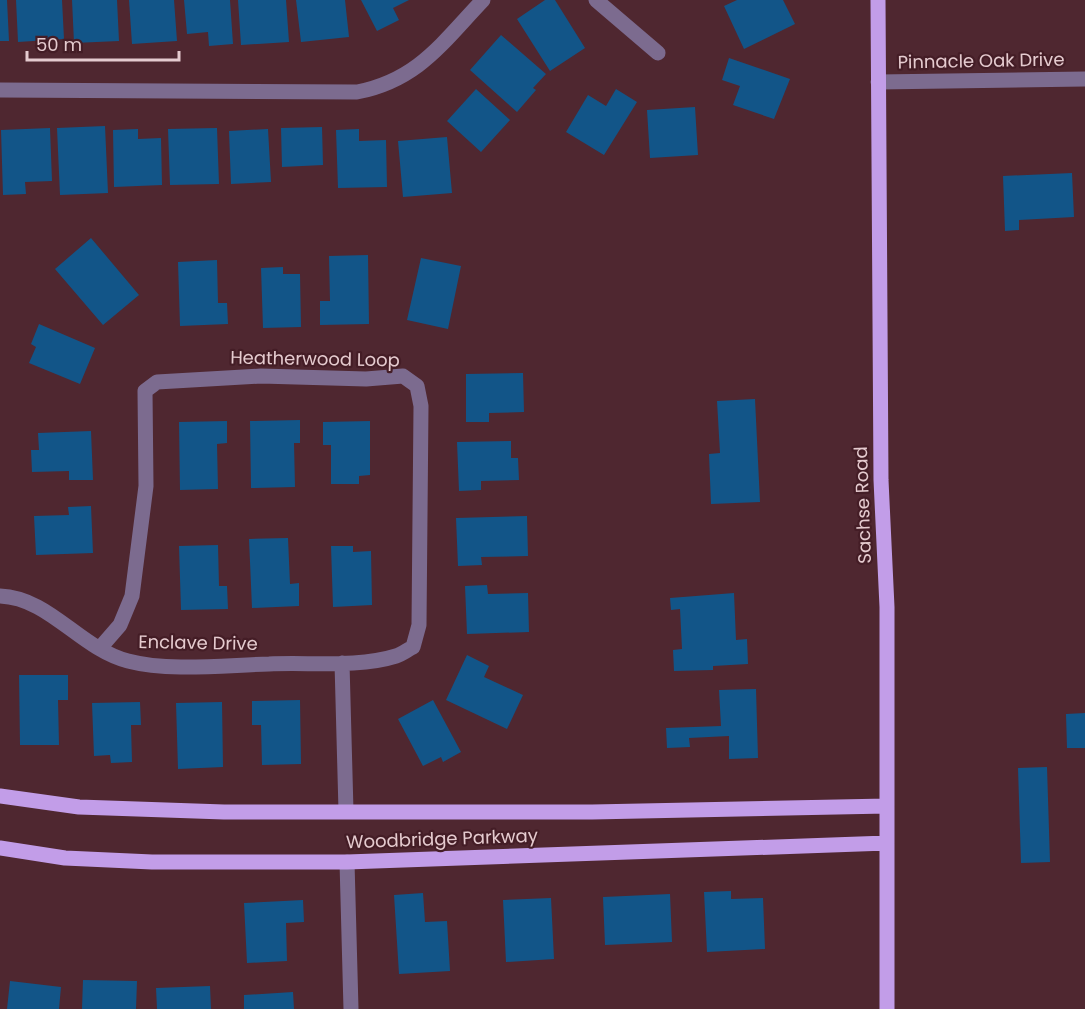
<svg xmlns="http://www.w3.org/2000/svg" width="1085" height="1009" font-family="Poppins,sans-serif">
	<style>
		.building { fill: #125588 }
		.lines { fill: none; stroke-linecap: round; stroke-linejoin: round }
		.minor { stroke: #7c6b8f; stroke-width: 15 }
		.major { stroke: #c29de8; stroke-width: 15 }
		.labels { text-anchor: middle; stroke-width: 4.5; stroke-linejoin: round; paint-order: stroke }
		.street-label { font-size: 18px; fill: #e5cbcf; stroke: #441d26 }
	</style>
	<rect width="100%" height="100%" fill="#4f2730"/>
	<path class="building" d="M0 0H7L9 41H0Z
		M16 0H62L64 39 18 42Z
		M72 0H117L119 41 74 43Z
		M129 0H174L177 41 132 44Z
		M184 0H230L233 44 209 46 208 32 187 34Z
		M238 0H286L289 42 241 45Z
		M296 0H345L349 37 301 42Z
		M361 0H409L393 8 399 20 377 31Z
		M545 0H555L585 48 550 71 517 19Z
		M737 0H783L795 24 744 49 724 6Z
		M501 35 546 74 533 88 536 90 517 112 470 70Z
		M729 58 790 79 774 119 733 105 740 86 722 80Z
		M476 89 510 120 481 152 447 121Z
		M616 89 637 102 604 155 566 132 588 95 606 106Z
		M695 107 698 155 650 158 647 110Z
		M105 126 108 193 60 195 57 128Z
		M322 127 323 165 282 167 281 128Z
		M50 128 52 181 25 182 26 194 3 195 1 130Z
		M217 128 219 184 170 185 168 129Z
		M138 129V139L161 138 162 185 114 187 113 130Z
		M268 129 271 182 231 184 229 131Z
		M359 129V141L386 140 387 187 338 188 336 130Z
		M447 137 452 193 403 197 398 141Z
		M1072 173 1074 217 1019 220V230L1005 231 1003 176Z
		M91 238 139 295 103 325 55 269Z
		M368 255 369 324 320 325V301H330L329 256Z
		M421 258 461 266 448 329 407 320Z
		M217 260 218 303H227L228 324 180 326 178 262Z
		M283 267V274H300L301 327 263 328 261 268Z
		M39 324 95 348 80 384 29 363 36 347 31 344Z
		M523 373 524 412 489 413V422H466V374Z
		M755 399 760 502 711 504 709 454 720 453 717 401Z
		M300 420V443H294L295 487 251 488 250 421Z
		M227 421V443L217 444 218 489 180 490 179 422Z
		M370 421V475L359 476V484H331V445H323V422Z
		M91 431 93 480H69V471L32 472 31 450H39L38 433Z
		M511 441V458H518L519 480 481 481V490L459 491 457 442Z
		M91 506 93 553 36 555 34 516 69 515 68 507Z
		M527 516 528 556 481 557 482 565 458 566 456 518Z
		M288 538 290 584 299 583V606L252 608 249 539Z
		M218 545 219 586H227L228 609 181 610 179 546Z
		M331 546H353V552L371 551 372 605 333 607Z
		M487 585 488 594 528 593 529 632 467 634 465 586Z
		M734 593 736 640 747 639 748 664 713 666V670L674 671 673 650 682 649 680 609 671 610 670 598Z
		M467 655 489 666 484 677 523 695 507 729 446 700Z
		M19 675H68V700H58L59 745H20Z
		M756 689 758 758 729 759V736L689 738 690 747 667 748 666 728 721 726 719 690Z
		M300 700 301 764 262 765 261 725H252V701Z
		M433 700 461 752 443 762 441 757 423 766 398 719Z
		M140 702 141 725H131L132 762 111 763 110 755 94 756 92 703Z
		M222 702 223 767 178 769 176 703Z
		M1085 713V748H1067L1066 714Z
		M1047 767 1050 862 1021 863 1018 768Z
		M731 891V899L763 898 765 949 707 952 704 892Z
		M423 893 425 922 447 921 450 971 399 974 394 895Z
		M670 894 672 942 605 945 603 897Z
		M551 898 554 959 506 962 503 900Z
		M303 900 304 922 286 923 287 961 247 963 244 903Z
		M83 980 137 981 136 1009H82Z
		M10 981 61 987 59 1009H7Z
		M210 986 211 1009H157L156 988Z
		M293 992 294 1009H244V995Z"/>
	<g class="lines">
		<path class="minor" d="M596 0 658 53
			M878 82 1085 79
			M0 90 357 92C418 80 442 43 483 0
			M0 596C50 598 79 648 128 661 170 672 226 665 269 664 309 662 358 668 396 656 402 654 407 650 413 647L419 625 421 406 417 386 403 376 366 379 261 376 157 382 145 391 146 486 132 596 120 625 100 648
			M342 663 346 811
			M347 862 351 1009"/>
		<path class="major" d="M878 0 881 480 887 607V1009
			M0 796 79 807 224 812H592L887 806
			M0 848 65 858 152 862H347L887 843"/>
	</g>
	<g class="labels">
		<g class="street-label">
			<text transform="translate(981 61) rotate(-1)" y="6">Pinnacle Oak Drive</text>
			<text transform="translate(315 359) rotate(1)" y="6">Heatherwood Loop</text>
			<text transform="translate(863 505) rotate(-92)" y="6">Sachse Road</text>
			<text transform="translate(198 643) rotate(1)" y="6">Enclave Drive</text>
			<text transform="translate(442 839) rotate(-2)" y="6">Woodbridge Parkway</text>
		</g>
	</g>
	<path d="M27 51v9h152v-9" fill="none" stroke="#e5cbcf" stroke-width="3"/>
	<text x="36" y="51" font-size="18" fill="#e5cbcf" stroke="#441d26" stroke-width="4.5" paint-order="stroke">50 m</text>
</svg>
